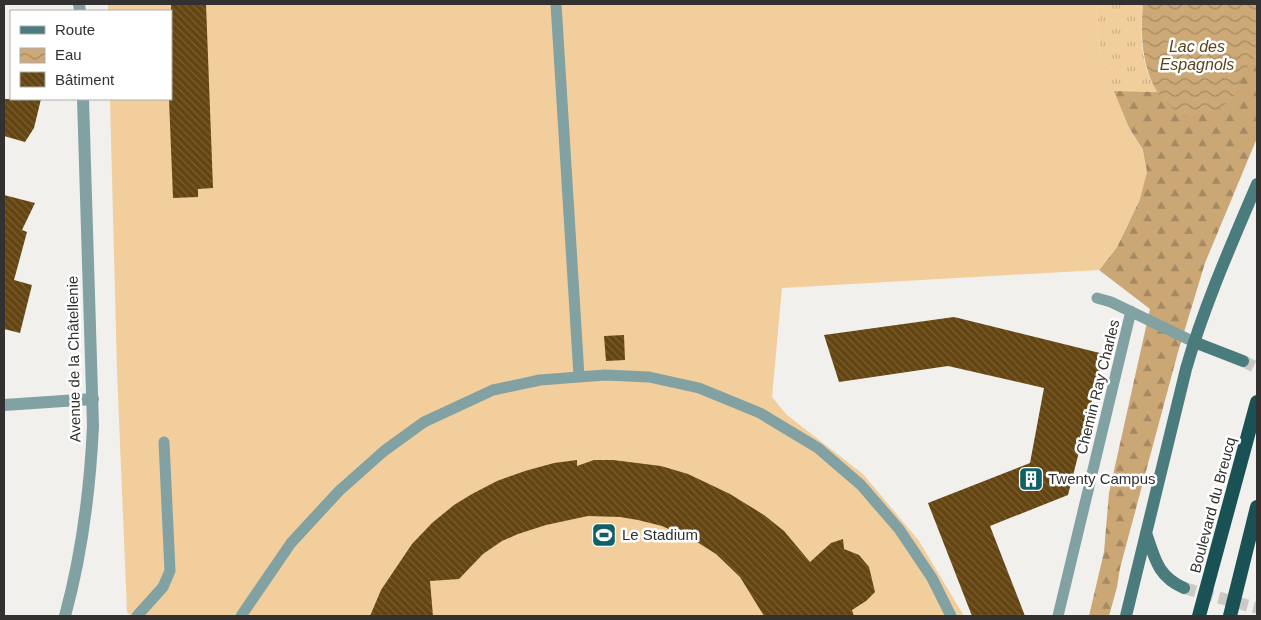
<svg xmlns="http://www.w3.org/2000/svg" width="1261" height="620" font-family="Helvetica,sans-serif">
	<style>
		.grass { fill: url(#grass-tufts) }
		.forest { fill: url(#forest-firs) }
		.pitch { fill: #f2ce9c }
		.water { fill: url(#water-waves) }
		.building { fill: url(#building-back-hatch) }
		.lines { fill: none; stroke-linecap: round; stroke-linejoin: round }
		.secondary-tunnel { stroke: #cccac6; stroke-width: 12; stroke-dasharray: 12 6; stroke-linecap: butt }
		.service { stroke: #81a1a3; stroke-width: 11 }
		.minor { stroke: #81a1a3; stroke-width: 12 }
		.tertiary { stroke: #81a1a3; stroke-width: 12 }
		.secondary { stroke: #4a7b7d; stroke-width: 12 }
		.trunk { stroke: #1a5154; stroke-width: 14 }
		.labels { text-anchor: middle; stroke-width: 5; stroke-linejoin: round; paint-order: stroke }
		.street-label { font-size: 15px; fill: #323130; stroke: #fff }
		.poi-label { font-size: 15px; fill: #323130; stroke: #fff; text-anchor: start }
		.water-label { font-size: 16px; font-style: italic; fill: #5c421c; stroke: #fff }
	</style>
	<defs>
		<pattern id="grass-tufts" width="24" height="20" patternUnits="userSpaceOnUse" patternTransform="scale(1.25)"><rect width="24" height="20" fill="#f2ce9c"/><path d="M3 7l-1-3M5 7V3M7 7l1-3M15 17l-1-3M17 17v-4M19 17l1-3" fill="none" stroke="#d0b187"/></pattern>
		<pattern id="forest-firs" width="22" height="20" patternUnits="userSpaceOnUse" patternTransform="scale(1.25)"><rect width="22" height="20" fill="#cba776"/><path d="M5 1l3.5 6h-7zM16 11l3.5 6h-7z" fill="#a58961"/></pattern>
		<pattern id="water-waves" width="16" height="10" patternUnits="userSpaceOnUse" patternTransform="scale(1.25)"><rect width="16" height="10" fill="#cda977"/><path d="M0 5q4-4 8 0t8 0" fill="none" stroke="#a78a62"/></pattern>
		<pattern id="building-back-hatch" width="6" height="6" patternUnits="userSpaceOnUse" patternTransform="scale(1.25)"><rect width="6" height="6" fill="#644511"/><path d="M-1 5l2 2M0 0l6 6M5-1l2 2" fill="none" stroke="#775e34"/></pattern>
	</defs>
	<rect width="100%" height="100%" fill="#f2f0ec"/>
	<path class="grass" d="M1098 4H1143C1140 32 1140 67 1158 92L1113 91 1101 59 1097 29Z"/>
	<path class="forest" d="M1257 55V138L1205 263 1178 352 1120 568 1117 587 1109 616H1089L1104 552 1109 493 1150 309 1099 270 1117 247 1140 199 1143 150 1129 128 1113 91 1158 92 1169 106 1176 110 1234 94 1247 65Z"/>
	<path class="pitch" d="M108 4H1098L1097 29 1101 59 1129 128 1143 150 1147 172 1140 199 1117 247 1099 270 782 288 772 397 787 415 863 474 919 541 964 616H131L127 612 117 371 110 99H171V11H108Z"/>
	<path class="water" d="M1143 4H1257V55C1245 67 1243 78 1235 93 1226 111 1201 116 1183 116 1176 111 1170 107 1164 101 1142 75 1140 37 1143 4Z"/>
	<path class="building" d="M171 4H206L213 188 198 189V197L173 198 169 99H171Z
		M4 99H41L34 128 25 142 4 136Z
		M4 195 35 203 22 230 27 232 14 280 32 285 20 333 4 329Z
		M954 317 1104 354 1068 495 990 526 1025 616H972L928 503 1030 463 1044 388 948 366 839 382 824 335Z
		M624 335 625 360 606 361 604 336Z
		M577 460V466L594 460H613L661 466 688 474 730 494 764 515 784 531 810 562 831 543 843 539 844 549 859 555 869 567 875 592 866 601 852 610 854 616H764L740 577 716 554 697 542 662 526 638 520 620 517 588 516 546 525 518 534 502 541 483 554 459 579 430 581 433 616H370L381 590 412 544 432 523 454 505 472 494 497 481 525 471 554 463Z"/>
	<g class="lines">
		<path class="secondary-tunnel" d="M1243 361 1257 368
			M1184 588 1257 608"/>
		<path class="service" d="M556 4 579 376
			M1097 298 1111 302 1194 342
			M137 616 163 587 170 571 164 442
			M241 616 291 543 339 491 384 451 424 422 493 390 540 380 605 375 649 377 699 388 760 413 818 448 861 485 899 529 932 578 951 616
			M1058 616 1131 311"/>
		<path class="minor" d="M4 405 93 399"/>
		<path class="tertiary" d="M79 4 80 11
			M65 616C82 554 90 490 93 426L83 99"/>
		<path class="secondary" d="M1194 342 1243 361
			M1146 533C1155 558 1157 576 1184 588
			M1126 616 1186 369C1204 306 1231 245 1257 184"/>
		<path class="trunk" d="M1199 616 1257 402
			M1230 616 1257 507"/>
	</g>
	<defs>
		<symbol id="building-square" viewBox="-11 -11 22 22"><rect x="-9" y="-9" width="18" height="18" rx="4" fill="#106166" stroke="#fff"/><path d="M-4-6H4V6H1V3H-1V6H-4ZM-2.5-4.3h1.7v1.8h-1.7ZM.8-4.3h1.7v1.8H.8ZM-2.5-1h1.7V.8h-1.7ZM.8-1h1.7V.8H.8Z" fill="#fff"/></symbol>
		<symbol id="stadium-square" viewBox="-11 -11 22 22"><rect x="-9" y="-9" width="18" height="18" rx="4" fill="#106166" stroke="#fff"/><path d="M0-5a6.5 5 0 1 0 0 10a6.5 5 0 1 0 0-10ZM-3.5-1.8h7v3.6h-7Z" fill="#fff"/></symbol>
	</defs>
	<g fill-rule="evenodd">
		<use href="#building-square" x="1017" y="465" width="28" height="28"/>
		<use href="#stadium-square" x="590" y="521" width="28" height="28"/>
	</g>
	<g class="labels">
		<g class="street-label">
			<text transform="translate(74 359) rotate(-91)" y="5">Avenue de la Châtellenie</text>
			<text transform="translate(1098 387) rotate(-76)" y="5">Chemin Ray Charles</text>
			<text transform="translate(1213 505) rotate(-75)" y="5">Boulevard du Breucq</text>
		</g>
		<g class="poi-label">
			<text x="1048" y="484">Twenty Campus</text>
			<text x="622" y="540">Le Stadium</text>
		</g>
		<g class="water-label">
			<text x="1197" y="52">Lac des<tspan x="1197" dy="18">Espagnols</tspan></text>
		</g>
	</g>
	<rect width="1261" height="620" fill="none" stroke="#323130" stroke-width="10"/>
	<rect x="10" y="10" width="162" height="90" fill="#ffffff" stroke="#adadac"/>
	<rect x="20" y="26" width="25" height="8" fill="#4a7b7d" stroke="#adadac"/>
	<text x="55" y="35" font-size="15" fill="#323130">Route</text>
	<rect x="20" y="48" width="25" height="15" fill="url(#water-waves)" stroke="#adadac"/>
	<text x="55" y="60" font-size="15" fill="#323130">Eau</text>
	<rect x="20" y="72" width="25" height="15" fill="url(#building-back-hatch)" stroke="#adadac"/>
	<text x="55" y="85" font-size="15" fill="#323130">Bâtiment</text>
</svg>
